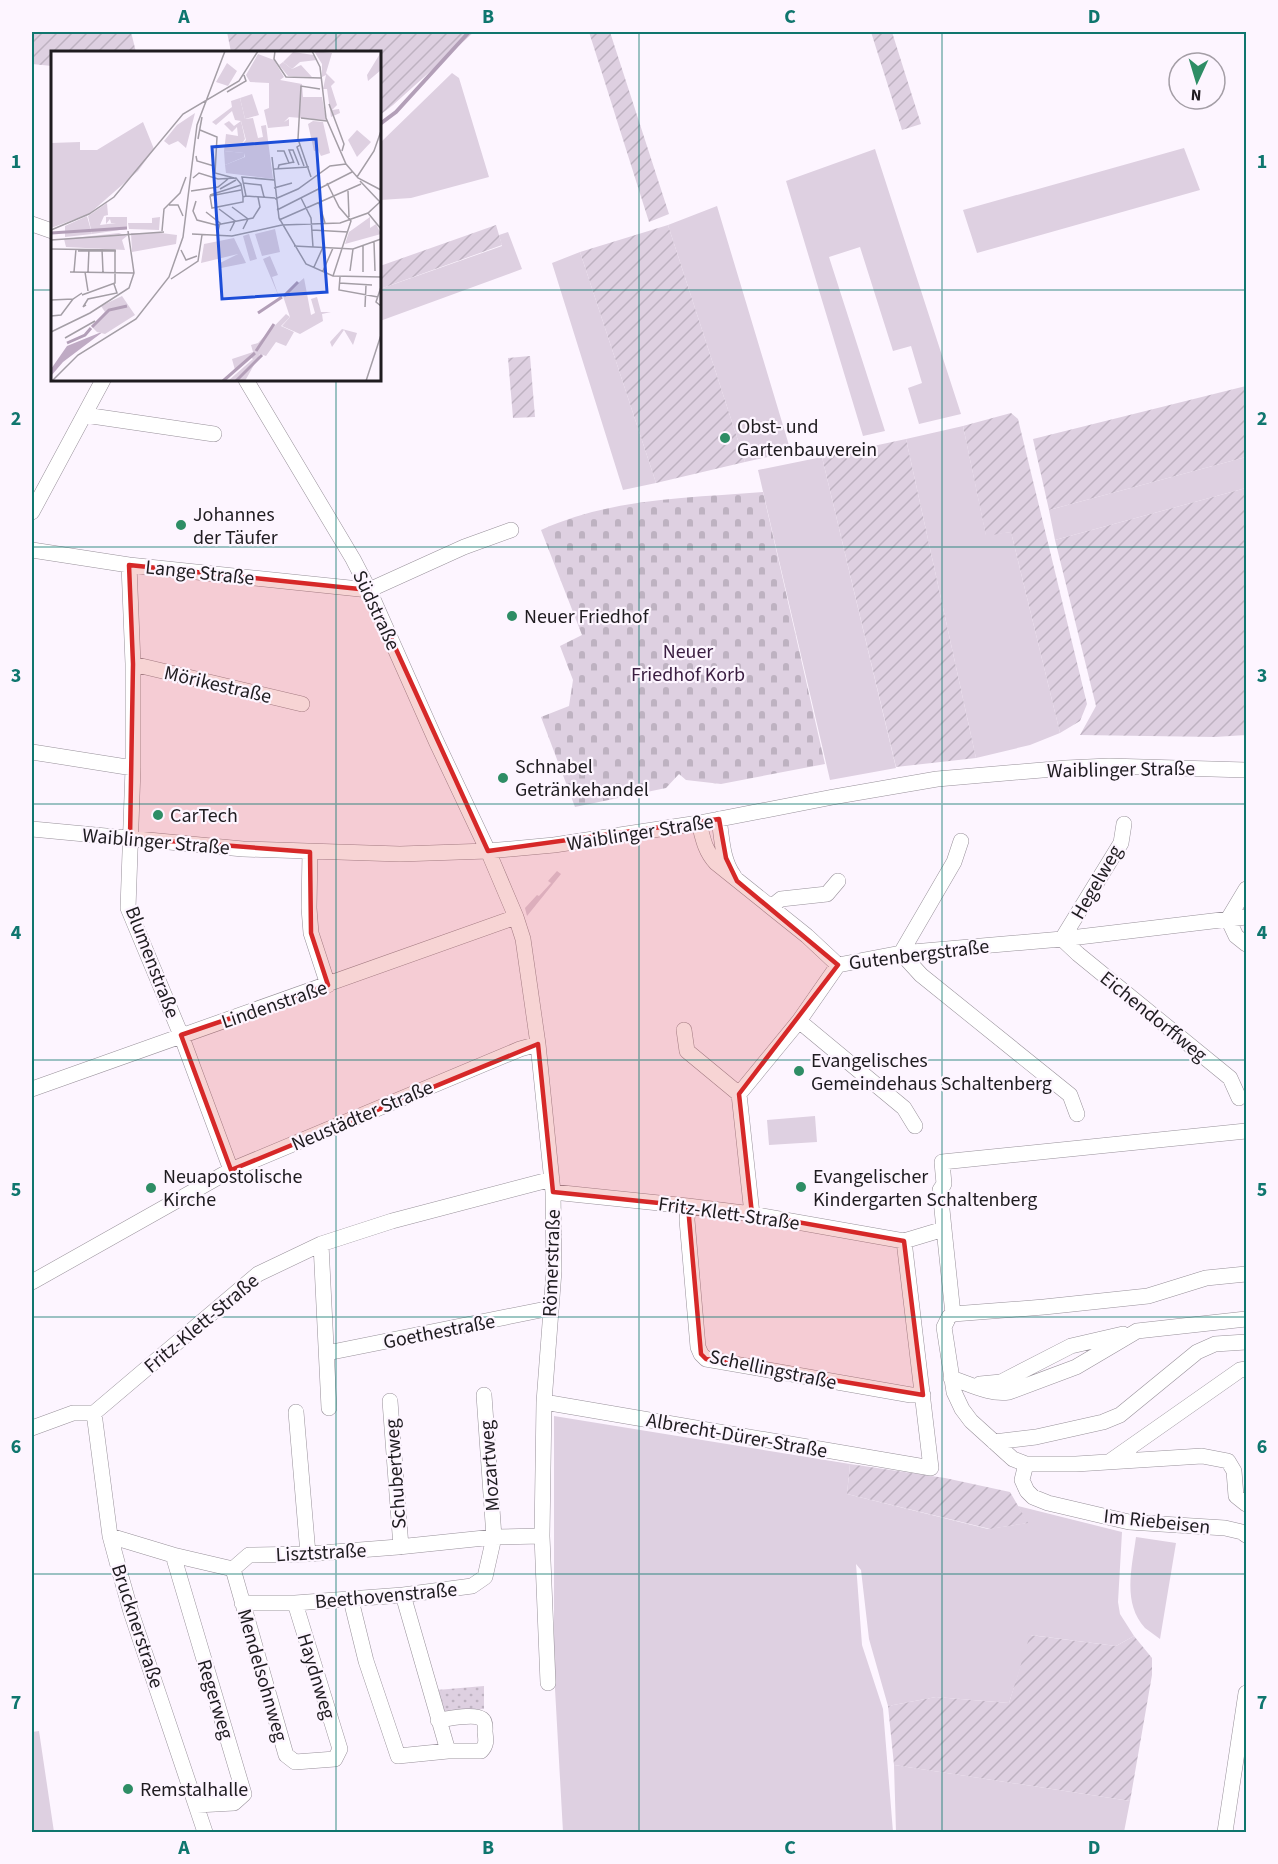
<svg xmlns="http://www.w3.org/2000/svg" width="1278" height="1864" font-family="'Source Sans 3',sans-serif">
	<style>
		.grass { fill: #ded0e1 }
		.cemetery { fill: url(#cemetery-stones) }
		.park { fill: url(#park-dots) }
		.garden { fill: url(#garden-furrows) }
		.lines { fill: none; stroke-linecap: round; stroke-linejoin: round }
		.stream { stroke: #b39fb8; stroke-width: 4 }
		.minor-casing { stroke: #98919a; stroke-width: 16 }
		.minor { stroke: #fff; stroke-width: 15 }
		.marked { fill: #d62828; fill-opacity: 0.2; stroke: #d62828; stroke-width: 4.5; stroke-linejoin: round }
		.grid { fill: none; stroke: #0f766e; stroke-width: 1.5; stroke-opacity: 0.55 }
		.poi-dot { fill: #2e8d65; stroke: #fdf5ff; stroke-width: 2 }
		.labels { text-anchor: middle; stroke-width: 4.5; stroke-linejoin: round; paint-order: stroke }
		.poi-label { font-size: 20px; fill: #1f1c20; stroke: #fdf5ff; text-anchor: start }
		.street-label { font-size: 20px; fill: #1f1c20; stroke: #fdf5ff }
		.park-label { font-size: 20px; fill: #3a1d41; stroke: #fdf5ff }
		.inset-river { fill: none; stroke: #b39fb8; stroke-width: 3 }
		.inset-road { fill: none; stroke: #a49ea6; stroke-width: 1.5 }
		.view { fill: #1d4ed8; fill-opacity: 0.15; stroke: #1d4ed8; stroke-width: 3 }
		.inset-edge { fill: none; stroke: #1f1c20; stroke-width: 3 }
		.neatline { fill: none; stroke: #0f766e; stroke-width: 2 }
		.grid-label { font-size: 20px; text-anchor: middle; font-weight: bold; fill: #0f766e }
	</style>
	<defs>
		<pattern id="cemetery-stones" width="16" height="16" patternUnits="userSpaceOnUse" patternTransform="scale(1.5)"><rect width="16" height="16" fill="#ded0e1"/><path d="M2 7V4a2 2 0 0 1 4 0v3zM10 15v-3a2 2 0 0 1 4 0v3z" fill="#beb2c1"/></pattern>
		<pattern id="park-dots" width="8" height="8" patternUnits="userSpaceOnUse" patternTransform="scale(1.5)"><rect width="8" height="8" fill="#ded0e1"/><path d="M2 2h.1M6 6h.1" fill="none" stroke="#beb2c1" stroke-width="1.8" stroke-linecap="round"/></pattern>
		<pattern id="garden-furrows" width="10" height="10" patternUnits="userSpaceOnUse" patternTransform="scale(1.5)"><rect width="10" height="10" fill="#ded0e1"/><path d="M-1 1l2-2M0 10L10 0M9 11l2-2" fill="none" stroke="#beb2c1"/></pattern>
	</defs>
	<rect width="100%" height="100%" fill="#fdf5ff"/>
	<path class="grass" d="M452 73 459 78 489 177 411 198 380 200V143Z
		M1184 148 1200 190 977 253 963 210Z
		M875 149 961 414 919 424 908 388 922 383 911 346 893 351 860 247 829 257 885 431 863 436 786 181Z
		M717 206 791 452 745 462 668 225Z
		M508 232 522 269 380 321V289L502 246 499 235Z
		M580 252 656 483 623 490 552 263Z
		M963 426 986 535 1011 532 1060 733 1030 745 976 758 906 439Z
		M822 457 896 768 830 780 758 470Z
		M1246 457V488L1055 540 1049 510Z
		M557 871 561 874 527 916 525 908 537 895 539 896 551 883 548 881Z
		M815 1116 817 1142 769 1145 767 1120Z
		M554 1416 850 1464 847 1494 988 1529 1027 1523 1018 1506 1122 1532 1118 1602 1120 1614 1134 1636 1116 1646 1031 1635 1009 1703 936 1697 888 1706 869 1639 861 1570 856 1564 862 1645 883 1709 893 1832H563L554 1671Z
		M1136 1537 1176 1543 1160 1639C1155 1635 1150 1632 1145 1628 1122 1603 1132 1567 1136 1537Z
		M39 1731 54 1832H32V1732Z
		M894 1765 1130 1801 1124 1832H896Z"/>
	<path class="cemetery" d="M763 492 825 764 721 784 686 780 679 774 666 788 575 807 541 717 569 706 573 680 560 646 582 635 541 530C611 498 688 498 763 492Z"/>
	<path class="park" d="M484 1686V1709L444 1712 437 1690Z"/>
	<path class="garden" d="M32 32H131L136 52H52V66L32 64Z
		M227 32H474L393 105 380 115V52H231Z
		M589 32H610L669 214 649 222Z
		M871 32H892L921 124 902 130Z
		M496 225 502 245 380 289V266Z
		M668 225 745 462 656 483 580 252Z
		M530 356 535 417 513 418 508 358Z
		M1246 386V457L1049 510 1033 439Z
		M1011 413 1018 419 1087 704 1080 721 1060 733 1011 532 986 536 963 426Z
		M906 439 976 758 896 767 822 457Z
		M1246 488V735L1215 737 1080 735 1096 706 1055 540Z
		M850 1464 945 1478 1010 1492 1028 1523 990 1529 847 1494Z
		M1030 1635 1116 1646 1134 1636 1152 1658V1675L1130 1801 894 1765 888 1706 936 1697 1009 1703Z"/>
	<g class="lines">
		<path class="stream" d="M380 124 396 112 469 32"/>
		<defs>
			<path id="minor" d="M32 224 52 231
				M246 380 353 559 369 590 436 741 488 851 516 917 523 939 538 1044 553 1192 554 1271 544 1402 542 1536 548 1683
				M85 415 214 434
				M32 512 103 380
				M32 550 129 565 369 590 464 547 511 530
				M129 565 133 664V768L128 908 181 1035 231 1170
				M133 664 302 704
				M32 752 133 768
				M719 819C722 838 722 860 734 876
				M699 823C703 839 705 851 716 863L807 936 838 965
				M1124 824 1121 843 1062 939 1078 954 1230 1078 1239 1098
				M32 829 243 849 400 854 488 851 554 845 699 823 833 797 937 779 1066 768 1109 766 1246 770
				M961 841 954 862 901 953 921 975 1070 1095 1077 1114
				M310 852 309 908 311 933 328 985
				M1246 889 1228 919 1236 936 1246 944
				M771 907 781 899 827 894 838 881
				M799 1021 904 1108 915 1126
				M684 1030 687 1051 739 1094
				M32 1089 516 917
				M553 1192 688 1206 752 1214 904 1241 944 1229 953 1314 949 1317 944 1327 954 1392 962 1409 971 1421 1013 1459 1026 1464H1076L1202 1456 1228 1461 1234 1471 1236 1496 1246 1504
				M688 1206 687 1220 698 1347 701 1354 706 1359 911 1395H923
				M752 1214 739 1094 799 1021 838 965 901 953 1062 939 1246 917
				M944 1229 940 1190 944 1184 942 1162 1246 1131
				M321 1244 329 1408
				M32 1282 231 1170 520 1049 538 1044
				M953 1314 1044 1307 1148 1296 1206 1278 1246 1274
				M327 1353 551 1308
				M951 1378C970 1384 989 1395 1009 1392L1076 1367 1137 1331 1246 1319
				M980 1384 1001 1382 1071 1346 1123 1334
				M390 1401 401 1547
				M544 1402 931 1468 904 1241
				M296 1412 308 1554
				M94 1413 110 1536 120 1573 131 1612 205 1832
				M32 1428 73 1413H94L258 1274 321 1244 392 1221 552 1179
				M994 1442 1036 1437 1103 1422 1120 1415 1197 1352 1215 1344 1246 1342
				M1109 1462 1240 1370 1246 1369
				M1026 1464 1022 1480 1027 1491 1033 1497 1048 1503 1129 1522 1225 1528 1242 1532 1246 1535
				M110 1536 173 1555 233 1569
				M173 1555 244 1794 234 1803 197 1805
				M233 1569 286 1755 295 1762 335 1759 340 1749 295 1603
				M233 1569 249 1555 308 1554 398 1547 494 1537 542 1536
				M403 1595 448 1751
				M351 1600 366 1661 398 1756 448 1751H481C487 1745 486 1740 485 1732 485 1728 486 1722 482 1719 474 1713 448 1719 438 1720
				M242 1603H295L403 1595 472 1586 485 1577 494 1537 484 1395
				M1225 1832 1246 1693"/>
		</defs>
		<use href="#minor" class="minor-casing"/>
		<use href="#minor" class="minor"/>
	</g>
	<path class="marked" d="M129 565 369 590 488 851 719 819 726 858 737 881 838 965 739 1094 752 1214 904 1241 923 1395 706 1359 701 1354 688 1206 553 1192 538 1044 231 1170 181 1035 328 985 311 933 310 852 130 838 133 664Z"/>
	<path class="grid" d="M336 32V52M639 32V1832M942 32V1832M32 290H52M380 290H1246M336 380V1832M32 547H1246M32 804H1246M32 1060H1246M32 1317H1246M32 1574H1246"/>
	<g class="poi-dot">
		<circle cx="725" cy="438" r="6"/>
		<circle cx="181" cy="525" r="6"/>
		<circle cx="512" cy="616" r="6"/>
		<circle cx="503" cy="778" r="6"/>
		<circle cx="158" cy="815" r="6"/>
		<circle cx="799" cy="1071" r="6"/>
		<circle cx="801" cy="1187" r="6"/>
		<circle cx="151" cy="1188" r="6"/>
		<circle cx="128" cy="1789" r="6"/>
	</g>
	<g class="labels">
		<g class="poi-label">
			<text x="737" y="433">Obst- und<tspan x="737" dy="23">Gartenbauverein</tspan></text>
			<text x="193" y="521">Johannes<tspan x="193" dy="23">der Täufer</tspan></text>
			<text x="524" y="623">Neuer Friedhof</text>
			<text x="515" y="773">Schnabel<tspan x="515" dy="23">Getränkehandel</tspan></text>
			<text x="170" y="822">CarTech</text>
			<text x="811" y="1067">Evangelisches<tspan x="811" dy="23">Gemeindehaus Schaltenberg</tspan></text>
			<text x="163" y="1183">Neuapostolische<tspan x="163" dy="23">Kirche</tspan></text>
			<text x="813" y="1183">Evangelischer<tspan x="813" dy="23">Kindergarten Schaltenberg</tspan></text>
			<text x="140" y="1796">Remstalhalle</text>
		</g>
		<g class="street-label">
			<text transform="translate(200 572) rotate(6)" y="7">Lange Straße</text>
			<text transform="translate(377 610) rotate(65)" y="7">Südstraße</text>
			<text transform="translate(218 684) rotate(13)" y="7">Mörikestraße</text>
			<text transform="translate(1121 769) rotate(-1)" y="7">Waiblinger Straße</text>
			<text transform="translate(640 832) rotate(-9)" y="7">Waiblinger Straße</text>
			<text transform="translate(156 841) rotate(5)" y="7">Waiblinger Straße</text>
			<text transform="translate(1096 882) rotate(-60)" y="7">Hegelweg</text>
			<text transform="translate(919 954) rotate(-7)" y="7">Gutenbergstraße</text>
			<text transform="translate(153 962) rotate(69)" y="7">Blumenstraße</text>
			<text transform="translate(274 1004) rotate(-19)" y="7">Lindenstraße</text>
			<text transform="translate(1154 1016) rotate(39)" y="7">Eichendorffweg</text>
			<text transform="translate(362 1115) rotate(-23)" y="7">Neustädter Straße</text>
			<text transform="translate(729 1213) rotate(8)" y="7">Fritz-Klett-Straße</text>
			<text transform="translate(551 1263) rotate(-88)" y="7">Römerstraße</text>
			<text transform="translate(201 1323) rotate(-40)" y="7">Fritz-Klett-Straße</text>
			<text transform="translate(439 1331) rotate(-11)" y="7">Goethestraße</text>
			<text transform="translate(773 1369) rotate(12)" y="7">Schellingstraße</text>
			<text transform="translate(737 1435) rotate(10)" y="7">Albrecht-Dürer-Straße</text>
			<text transform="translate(489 1466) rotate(-94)" y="7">Mozartweg</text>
			<text transform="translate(395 1474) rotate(-94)" y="7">Schubertweg</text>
			<text transform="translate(1157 1521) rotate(6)" y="7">Im Riebeisen</text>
			<text transform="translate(321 1552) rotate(-3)" y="7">Lisztstraße</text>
			<text transform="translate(386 1595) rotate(-5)" y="7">Beethovenstraße</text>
			<text transform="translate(138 1626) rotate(72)" y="7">Brucknerstraße</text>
			<text transform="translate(263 1675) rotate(74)" y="7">Mendelsohnweg</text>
			<text transform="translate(317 1676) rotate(73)" y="7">Haydnweg</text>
			<text transform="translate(216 1699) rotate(73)" y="7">Regerweg</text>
		</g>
		<g class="park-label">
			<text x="688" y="658">Neuer<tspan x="688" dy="23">Friedhof Korb</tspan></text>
		</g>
	</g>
	<g transform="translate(51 51)">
		<rect width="330" height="330" fill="#fdf5ff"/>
		<path d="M263 0 281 2 275 22 284 31 280 35 286 54 281 59 288 58 289 62 280 66 276 38H272L275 24 271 26V13ZM330 1V19L317 30 316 24ZM207 3 223 9 233 26 229 29 251 33 252 46H271L275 69 238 66 233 71 238 68V75L217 77 213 59 218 57V32L199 31 195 24ZM232 11 241 18 250 14 261 26 237 25 228 14ZM189 47 194 68 202 67 207 87 212 86 210 75 215 74 222 128 175 122 174 114 194 106 193 102 173 100 174 92 191 93 195 89 190 70 184 69 181 60 165 74 161 71 181 56 180 50ZM262 70 272 71 279 102 270 105 267 99 263 100 257 73ZM56 152 57 164 53 165 49 174 65 172H60L59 168 55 173V166H76V178L41 183 37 165ZM319 166V177L325 173 330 183 294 193 298 181ZM68 182 76 185 71 189 74 199 15 196 13 188ZM235 263 239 266 230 275 243 281 235 295 225 291 215 305 209 303 194 330H177L202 308 199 306 184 319 181 308 202 301 200 294 207 292Z" fill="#ded0e1"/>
		<path d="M53 280 12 311 0 325V318L16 295Z" fill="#bfaac4"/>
		<path d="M306 79 320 91 306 106 297 89ZM224 178 229 201 211 205 204 183Z" fill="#ded0e1"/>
		<path d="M242 1 263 4 266 9 249 11 241 18 232 11ZM176 12 186 20 177 35 165 31ZM201 43 208 64 194 68 189 47ZM144 62 135 97 127 90 118 94 113 90 126 74ZM178 70 183 75 190 70 194 88 191 93 174 92 175 83 187 85 186 76 181 81 173 73ZM92 71 103 98 87 120 38 163 0 177V92L29 91V99H46ZM173 100 193 102V106L174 114ZM36 165 41 183 14 186V175ZM109 166 108 179 78 178 77 172H101V167ZM80 182H110L126 184 125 193 81 201ZM198 183 206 208 199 210 192 185ZM183 187 195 212 170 217 169 212 187 203 150 212 153 193ZM219 205 227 224 221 226 228 246 212 208ZM253 227 260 264 264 262 260 248 266 246 270 261H280L271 263 272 270 249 283 231 275 239 266 232 245ZM71 245 84 264 54 283 46 281 41 276 54 261 50 255ZM291 278 306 282 302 294 293 279 281 296 279 291Z" fill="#ded0e1"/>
		<path class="inset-river" d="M0 182 76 177M233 245 247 231M207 262 231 246M41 276 58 259 76 255M16 292 34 284 40 277M205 300 223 273M172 330 204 302M185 330 211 304"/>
		<path class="inset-road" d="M224 0 223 8 235 26 270 27M261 0 269 16 275 67 295 113 307 127 330 139M176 41 195 30 193 24M278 53 293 93 291 100M250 67 276 70M149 79 166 86 164 122 183 127M147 88 151 66M249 94 246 96 253 115M226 100H233L238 112M145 105 146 110 163 115M221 106 228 167 255 213 282 225 330 226M243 112 238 99H242L248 114M223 118 258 116M227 118 228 114 243 111M260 126 247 88 250 35 269 38M306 126 323 100 330 80M142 127 148 122 167 128 185 127 190 133 192 146 195 145M309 130 329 151M192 132 210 134 213 146M276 132 288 156 300 170 282 225M223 137 241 132M169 138 185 129M190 139 159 145 161 157 192 151V146M140 140 167 136 177 128M297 140 298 166M159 144 190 134M195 145 191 126 223 129M195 145 224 147M250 147 260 167 262 196M224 148 247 138 279 115 295 113M145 150 142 160 146 169 165 174 202 167 209 156 207 146M268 152 274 172M118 154H127L132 165M181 156 197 168 192 178M168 158 184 170 179 180M226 159 301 121M155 161 169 172 167 180M317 162 330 178M228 169 310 133M0 179 38 163 63 146 132 63 188 30 207 0M261 179 297 181M111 180 113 158 129 142 135 126M141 183 181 185 231 174 289 172 317 162 330 150M0 189 113 181M323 191 324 220M243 195 302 198 330 188M0 198 64 199V232L31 244M51 198 52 221M130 199 135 209 146 205M27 200H65M263 216 272 196M272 220 282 197M299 220 302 198M19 221 83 222M23 221 25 198M34 221 37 240M37 221 38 198M312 221V195M289 226 288 239 327 246M120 228 147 210 151 184M288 232 321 234M330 236 325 251 330 255M0 249 22 248 31 242M35 254 32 256 37 248 66 242 63 233M314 256 315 234M0 265 10 264 22 248M0 281 39 262 78 237 83 222 77 180M14 287 44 270M1 330 27 304 85 268 118 226 132 186 146 74 174 0M315 330 330 284"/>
		<path class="view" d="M265 88 276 241 171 248 161 96Z"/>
		<rect width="330" height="330" class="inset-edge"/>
	</g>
	<rect width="1278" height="1864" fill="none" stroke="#fdf5ff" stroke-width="66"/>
	<g transform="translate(1197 81) rotate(184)"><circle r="28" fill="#fdf5ff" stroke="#a49ea6" stroke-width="1.5"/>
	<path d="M0-4.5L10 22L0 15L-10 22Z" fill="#2e8d65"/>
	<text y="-9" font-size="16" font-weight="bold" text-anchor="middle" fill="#1f1c20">N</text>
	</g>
	<rect x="33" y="33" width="1212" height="1798" class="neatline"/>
	<g class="grid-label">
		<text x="184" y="23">A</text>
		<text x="488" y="23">B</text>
		<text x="790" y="23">C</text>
		<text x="1094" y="23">D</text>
		<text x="16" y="168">1</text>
		<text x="1262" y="168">1</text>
		<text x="16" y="425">2</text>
		<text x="1262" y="425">2</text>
		<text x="16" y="682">3</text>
		<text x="1262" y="682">3</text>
		<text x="16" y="939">4</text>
		<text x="1262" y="939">4</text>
		<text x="16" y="1196">5</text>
		<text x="1262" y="1196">5</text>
		<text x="16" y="1453">6</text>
		<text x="1262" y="1453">6</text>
		<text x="16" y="1709">7</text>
		<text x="1262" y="1709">7</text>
		<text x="184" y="1854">A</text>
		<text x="488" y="1854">B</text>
		<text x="790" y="1854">C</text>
		<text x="1094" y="1854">D</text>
	</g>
</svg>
